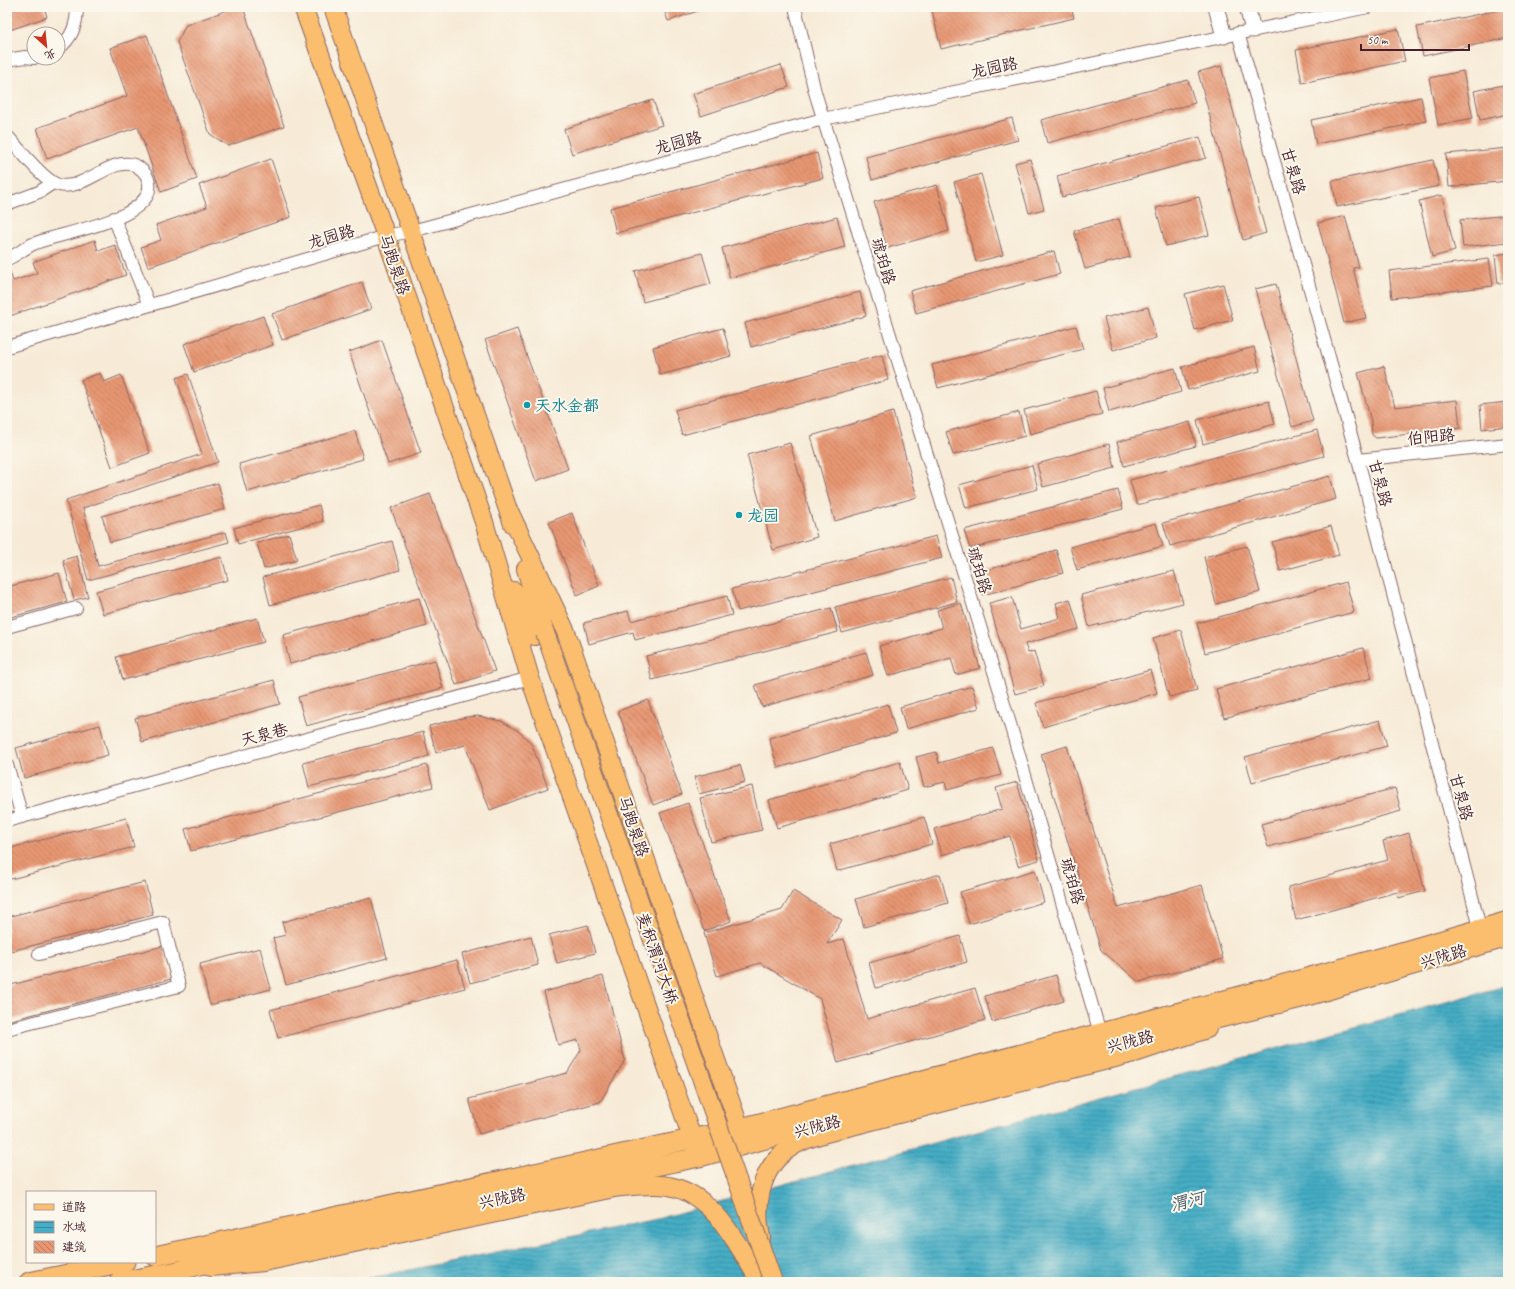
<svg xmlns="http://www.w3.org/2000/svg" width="1515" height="1289" font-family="Caveat,'LXGW WenKai TC',sans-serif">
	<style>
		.water { fill: url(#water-rules); stroke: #486678 }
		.building { fill: url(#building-back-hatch) }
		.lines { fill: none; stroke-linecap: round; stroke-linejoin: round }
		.minor-casing { stroke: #876667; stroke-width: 14 }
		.tertiary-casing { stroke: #876667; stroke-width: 17 }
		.primary-casing { stroke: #876667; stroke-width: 20 }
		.trunk-casing { stroke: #876667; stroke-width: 21 }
		.minor { stroke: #fff; stroke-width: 12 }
		.tertiary { stroke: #fff; stroke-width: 15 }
		.primary { stroke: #fbbe6e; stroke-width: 18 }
		.trunk { stroke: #fbbe6e; stroke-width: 19 }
		.primary-bridge-casing { stroke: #876667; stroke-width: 20; stroke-linecap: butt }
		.primary-bridge { stroke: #fbbe6e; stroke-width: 18 }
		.culture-dot { fill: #0f9aa8; stroke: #fbf7ec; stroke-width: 1.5 }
		.labels { text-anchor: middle; stroke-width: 4; stroke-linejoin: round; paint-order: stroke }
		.street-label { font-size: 16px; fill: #4a1f2b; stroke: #fbf7ec }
		.culture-label { font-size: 16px; fill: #0d838f; stroke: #fbf7ec; text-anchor: start }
		.water-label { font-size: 17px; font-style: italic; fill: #485869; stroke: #fbf7ec }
	</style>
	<defs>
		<pattern id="water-rules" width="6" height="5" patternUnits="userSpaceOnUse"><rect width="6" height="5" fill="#45adc5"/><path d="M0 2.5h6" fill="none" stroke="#3c8ca0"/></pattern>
		<pattern id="building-back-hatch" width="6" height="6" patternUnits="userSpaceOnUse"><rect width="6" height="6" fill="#e79672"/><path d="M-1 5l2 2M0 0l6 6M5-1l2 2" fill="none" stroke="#bd7a5e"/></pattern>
	</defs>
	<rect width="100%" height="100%" fill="#fbf7ec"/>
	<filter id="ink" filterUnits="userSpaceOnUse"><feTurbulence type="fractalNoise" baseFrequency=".025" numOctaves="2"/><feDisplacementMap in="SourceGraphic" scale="8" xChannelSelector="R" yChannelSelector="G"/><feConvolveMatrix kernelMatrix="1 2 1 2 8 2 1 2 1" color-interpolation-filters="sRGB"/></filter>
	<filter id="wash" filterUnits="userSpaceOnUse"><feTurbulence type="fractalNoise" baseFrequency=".012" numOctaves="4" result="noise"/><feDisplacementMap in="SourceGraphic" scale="16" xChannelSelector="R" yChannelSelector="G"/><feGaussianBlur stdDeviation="0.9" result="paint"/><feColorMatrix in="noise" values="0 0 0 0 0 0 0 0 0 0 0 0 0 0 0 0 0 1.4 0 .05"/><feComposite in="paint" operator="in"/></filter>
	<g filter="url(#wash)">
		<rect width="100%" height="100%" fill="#f7ebd7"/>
		<path class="water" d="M1508 985V1282H351L657 1219Z"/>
		<g id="blocks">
			<path class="building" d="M7 7H44L47 17 7 31Z
				M236 7H243L284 126 228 146 210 134 177 42 186 25Z
				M663 7H710L668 21Z
				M946 7H1071L1074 18 941 49 932 10Z
				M1508 8V38L1423 56 1417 27Z
				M1398 29 1405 61 1302 83 1296 50Z
				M147 35 197 179 161 192 138 127 47 159 37 128 127 96 110 48Z
				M781 65 789 87 701 116 693 94Z
				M1221 66 1266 233 1243 240 1198 72Z
				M1463 71 1473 118 1438 125 1429 78Z
				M1188 80 1195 103 1047 143 1041 120Z
				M1508 84V114L1480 120 1474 91Z
				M1421 97 1426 121 1316 144 1311 120Z
				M653 100 662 125 572 154 564 129Z
				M1012 118 1018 140 872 180 866 157Z
				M1200 137 1206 158 1062 197 1057 176Z
				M1508 148V181L1449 187 1446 154Z
				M817 153 823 178 616 233 610 208Z
				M271 159 291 217 148 267 141 247 161 240 156 225 207 207 199 185Z
				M1030 159 1044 209 1029 213 1015 163Z
				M1433 160 1439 186 1337 207 1332 181Z
				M981 174 1003 255 976 262 954 182Z
				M937 185 949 231 887 248 874 202Z
				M1442 195 1455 251 1432 257 1419 201Z
				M1199 197 1209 235 1166 246 1156 208Z
				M1508 215V242L1463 247 1460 220Z
				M1345 216 1359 267 1353 268 1366 318 1344 323 1318 223Z
				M837 217 845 247 730 278 722 248Z
				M1119 219 1130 257 1085 269 1074 231Z
				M95 240 98 251 115 245 126 275 7 317V270L9 269 13 281 37 273 33 262Z
				M1054 251 1060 274 916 313 910 291Z
				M702 253 711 284 643 302 635 271Z
				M1508 253V283L1498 284 1495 255Z
				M1489 259 1493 286 1392 298 1389 271Z
				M362 282 371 309 282 340 272 314Z
				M1223 284 1233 320 1195 330 1185 294Z
				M1276 284 1313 421 1292 427 1255 289Z
				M860 292 866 316 751 347 745 323Z
				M1148 307 1156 338 1113 350 1104 318Z
				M263 316 273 345 194 372 184 344Z
				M1076 326 1083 349 938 388 932 365Z
				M723 328 731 356 660 375 653 347Z
				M517 329 568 469 536 481 485 340Z
				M382 340 421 453 388 464 349 352Z
				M1254 347 1260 371 1188 390 1182 367Z
				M882 355 888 380 682 435 675 410Z
				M1384 366 1395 407 1457 400 1460 428 1376 438 1372 435 1371 421 1358 373Z
				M1175 368 1181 392 1109 412 1103 388Z
				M100 373 104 382 121 375 150 453 112 467 81 380Z
				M188 374 218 462 83 508 98 566 226 532 229 542 88 580 66 500 202 454 176 378Z
				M1096 391 1102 414 1030 434 1024 410Z
				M1269 401 1275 424 1203 444 1197 420Z
				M1508 402V426L1482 429 1480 405Z
				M893 412 917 497 835 521 811 436Z
				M1019 412 1025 436 953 455 946 432Z
				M1190 422 1196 446 1124 466 1117 442Z
				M1317 430 1324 456 1137 505 1130 480Z
				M355 431 363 459 247 492 239 464Z
				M790 443 817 537 773 550 747 455Z
				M1109 444 1115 468 1043 487 1037 464Z
				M1032 465 1038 489 966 508 959 485Z
				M1330 476 1336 499 1170 546 1163 523Z
				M218 483 225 509 110 542 102 516Z
				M1118 490 1123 509 970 549 964 530Z
				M430 494 495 671 456 685 391 508Z
				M319 505 323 521 238 544 234 528Z
				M572 513 599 586 577 595 549 522Z
				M1156 523 1163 546 1077 570 1070 547Z
				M1331 526 1339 555 1280 571 1272 542Z
				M289 534 297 560 264 569 257 543Z
				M936 536 942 558 738 611 732 589Z
				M392 541 400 570 270 605 263 577Z
				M1247 546 1260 592 1216 604 1204 557Z
				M1056 550 1063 573 983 595 977 573Z
				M77 556 88 597 74 600 63 560Z
				M222 557 228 580 103 614 96 591Z
				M1174 571 1183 603 1089 627 1081 595Z
				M59 573 67 602 7 618V587Z
				M951 577 957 602 842 633 835 607Z
				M1346 582 1354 612 1205 653 1197 623Z
				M727 596 732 615 635 640 633 632 589 644 584 623 628 611 631 621Z
				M1012 597 1021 629 1060 618 1056 603 1070 599 1079 629 1025 644 1028 653 1034 651 1044 686 1015 694 989 603Z
				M419 598 427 626 290 664 283 635Z
				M961 603 980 668 956 675 951 658 888 676 879 646 942 628 937 610Z
				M831 608 838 632 652 680 646 656Z
				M257 618 264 642 123 680 116 657Z
				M1181 630 1197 690 1169 697 1153 638Z
				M1363 648 1372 678 1224 718 1216 689Z
				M866 652 873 675 762 707 755 685Z
				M435 660 443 688 306 726 298 697Z
				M1150 670 1157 693 1043 727 1036 703Z
				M274 680 280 704 142 742 135 718Z
				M972 686 979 708 906 729 900 707Z
				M648 700 682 794 653 805 618 711Z
				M888 704 896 733 778 768 769 738Z
				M478 716 501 721 518 731 526 738 532 745 548 788 490 810 465 745 436 753 429 726 466 717Z
				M1380 720 1387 746 1252 783 1245 757Z
				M100 725 108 755 24 778 16 748Z
				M423 732 429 756 309 787 303 763Z
				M1067 746 1118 908 1202 885 1223 959 1139 982 1101 950 1041 754Z
				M993 748 1001 775 947 790 945 782 924 787 916 757 936 752 939 763Z
				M900 762 908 790 777 828 769 800Z
				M427 765 433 787 191 851 185 829Z
				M740 765 745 782 699 794 694 777Z
				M1017 782 1039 860 1018 866 1010 836 942 855 934 829 1002 809 996 788Z
				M752 786 762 830 711 842 700 798Z
				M1395 788 1401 811 1268 847 1261 824Z
				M688 803 731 921 704 931 660 813Z
				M924 817 932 844 837 871 830 844Z
				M126 818 134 847 7 880V849Z
				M1409 833 1425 891 1398 898 1397 892 1296 920 1288 887 1388 860 1383 841Z
				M1035 870 1044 902 969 924 960 892Z
				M940 874 948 903 864 927 856 899Z
				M145 882 153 915 7 952V917Z
				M793 891 842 920 827 944 844 939 867 1019 975 988 985 1020 838 1063 820 999 760 963 717 976 704 933 782 910Z
				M371 898 387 958 286 985 273 938 286 935 282 922Z
				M588 925 595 953 557 963 549 935Z
				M531 936 538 965 470 983 462 954Z
				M960 936 967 962 876 988 869 963Z
				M163 946 171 979 7 1021V986Z
				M260 948 271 989 210 1005 200 964Z
				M457 960 465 988 278 1038 270 1010Z
				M1056 975 1064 1001 992 1022 985 996Z
				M603 976 625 1060 600 1102 479 1134 469 1099 567 1073 581 1050 578 1040 558 1045 544 992Z"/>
		</g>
	</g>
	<g filter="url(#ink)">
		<use href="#blocks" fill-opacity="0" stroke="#876667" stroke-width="1"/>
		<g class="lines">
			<defs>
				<path id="minor" d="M795 7 815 92 1008 717 1100 1033
					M1238 33 1358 460 1482 935
					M58 49C72 38 77 25 77 7
					M7 60 25 57 34 58
					M7 136C19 148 44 182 59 185 85 191 109 157 134 165 140 167 146 173 148 179 162 220 56 233 33 244 24 248 16 256 7 259
					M7 204 39 192 53 183
					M114 218 149 305
					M7 347 386 236 412 231 823 119 1368 7
					M1358 460 1508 444
					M7 627 76 608
					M7 765 22 816
					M7 821 530 678
					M7 1029 179 986 163 922 39 954"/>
				<path id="tertiary" d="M1216 7 1224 36
					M1247 7 1253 30"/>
				<path id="primary" d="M303 7 386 236 484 522 530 678 697 1152
					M333 7 513 524
					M510 513 566 632 745 1143
					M526 569 545 633
					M514 591 534 636
					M761 1237C754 1207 760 1169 787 1150 804 1137 828 1133 848 1127L1138 1052 1207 1029
					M211 1267 264 1262 614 1188C632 1186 651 1183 669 1186 714 1195 736 1242 758 1278"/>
				<path id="trunk" d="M155 1256 741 1128 1248 994 1398 953 1508 921
					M29 1282 125 1262
					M119 1282 178 1271 256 1249 699 1157 1135 1039 1301 998 1508 937"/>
			</defs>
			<use href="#minor" class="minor-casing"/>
			<use href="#tertiary" class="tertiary-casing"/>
			<use href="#primary" class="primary-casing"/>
			<use href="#trunk" class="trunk-casing"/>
			<use href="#minor" class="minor"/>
			<use href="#tertiary" class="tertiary"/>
			<use href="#primary" class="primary"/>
			<use href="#trunk" class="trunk"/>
			<defs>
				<path id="primary-bridge" d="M545 633 773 1282"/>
			</defs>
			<use href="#primary-bridge" class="primary-bridge-casing"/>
			<use href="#primary-bridge" class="primary-bridge"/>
		</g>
	</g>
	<g class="culture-dot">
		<circle cx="527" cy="405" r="4"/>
		<circle cx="739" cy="515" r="4"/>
	</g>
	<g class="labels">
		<g class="street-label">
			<text transform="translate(994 67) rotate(-12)" y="6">龙园路</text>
			<text transform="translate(678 142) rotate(-15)" y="6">龙园路</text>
			<text transform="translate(1294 171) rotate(74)" y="6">甘泉路</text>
			<text transform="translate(331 236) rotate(-16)" y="6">龙园路</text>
			<text transform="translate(884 261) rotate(73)" y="6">琥珀路</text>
			<text transform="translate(395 264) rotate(71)" y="6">马跑泉路</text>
			<text transform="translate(1431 436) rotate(-6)" y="6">伯阳路</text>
			<text transform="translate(1381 483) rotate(75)" y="6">甘泉路</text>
			<text transform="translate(980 570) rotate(73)" y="6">琥珀路</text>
			<text transform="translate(264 734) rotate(-15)" y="6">天泉巷</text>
			<text transform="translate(1462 797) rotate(75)" y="6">甘泉路</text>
			<text transform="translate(634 826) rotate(71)" y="6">马跑泉路</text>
			<text transform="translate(1073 881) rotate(74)" y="6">琥珀路</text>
			<text transform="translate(1443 956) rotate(-17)" y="6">兴陇路</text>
			<text transform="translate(658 958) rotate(71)" y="6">麦积渭河大桥</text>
			<text transform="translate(1130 1041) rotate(-15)" y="6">兴陇路</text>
			<text transform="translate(817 1126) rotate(-15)" y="6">兴陇路</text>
			<text transform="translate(502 1198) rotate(-12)" y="6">兴陇路</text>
		</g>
		<g class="culture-label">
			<text x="535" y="411">天水金都</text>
			<text x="747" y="521">龙园</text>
		</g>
		<g class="water-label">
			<text transform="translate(1187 1201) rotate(-14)" y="6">渭河</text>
		</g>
	</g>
	<rect width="1515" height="1289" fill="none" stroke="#fbf7ec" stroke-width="24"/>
	<rect x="26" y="1191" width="130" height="72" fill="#fbf7ec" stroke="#b4a19f"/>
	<rect x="34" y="1204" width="20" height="6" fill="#fbbe6e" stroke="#b4a19f"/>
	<text x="62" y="1211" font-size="12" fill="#4a1f2b">道路</text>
	<rect x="34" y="1221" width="20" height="12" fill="url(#water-rules)" stroke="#b4a19f"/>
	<text x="62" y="1231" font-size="12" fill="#4a1f2b">水域</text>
	<rect x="34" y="1241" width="20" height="12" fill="url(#building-back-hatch)" stroke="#b4a19f"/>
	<text x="62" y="1251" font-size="12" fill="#4a1f2b">建筑</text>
	<g transform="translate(46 46) rotate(153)"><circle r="19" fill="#fbf7ec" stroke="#b4a19f"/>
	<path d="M0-3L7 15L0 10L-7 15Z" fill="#c8321e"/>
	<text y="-6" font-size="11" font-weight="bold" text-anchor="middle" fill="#4a1f2b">北</text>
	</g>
	<path d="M1361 44v6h108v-6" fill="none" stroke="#4a1f2b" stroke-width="2"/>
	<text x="1367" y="44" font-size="12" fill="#4a1f2b" stroke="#fbf7ec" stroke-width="3" paint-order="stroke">50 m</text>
</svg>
